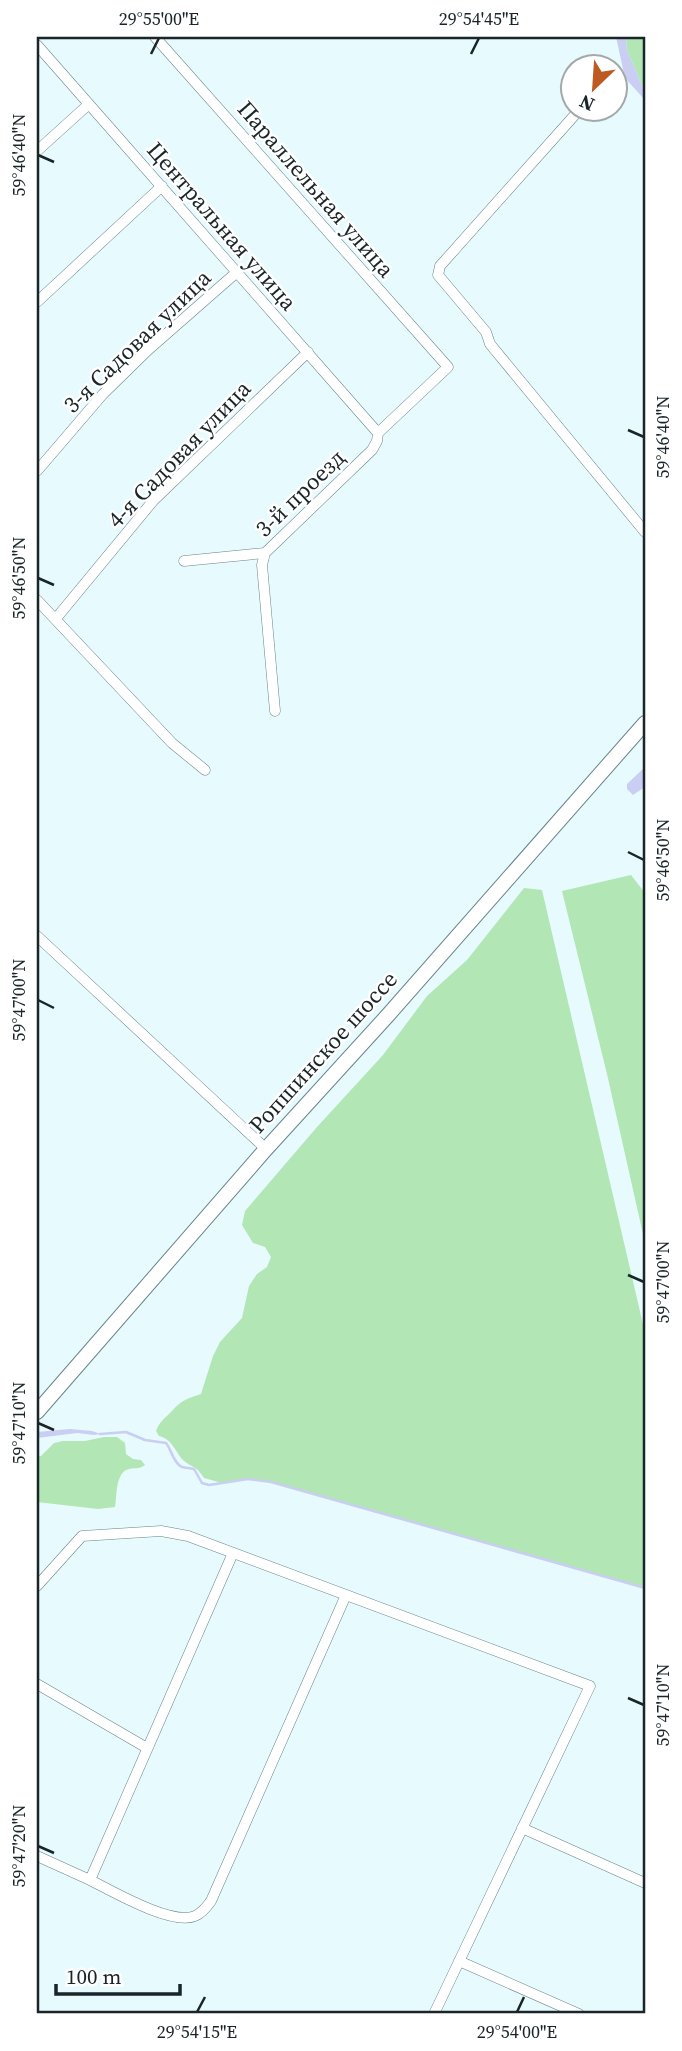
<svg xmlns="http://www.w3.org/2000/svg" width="682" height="2051" font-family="'Source Serif 4',serif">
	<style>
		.green { fill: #b2e6b4 }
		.water { fill: #c9cef2 }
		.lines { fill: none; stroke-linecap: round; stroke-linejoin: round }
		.stream { stroke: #c9cef2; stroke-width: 2.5 }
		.street-casing { stroke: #67848b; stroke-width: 11 }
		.secondary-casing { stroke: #67848b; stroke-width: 16 }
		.street { stroke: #fff; stroke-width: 10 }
		.secondary { stroke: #fff; stroke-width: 14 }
		.ticks { fill: none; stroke: #192528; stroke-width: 2.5 }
		.labels { text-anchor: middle; stroke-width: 5; stroke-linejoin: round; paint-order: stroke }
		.street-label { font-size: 23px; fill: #192528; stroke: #fff }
		.neatline { fill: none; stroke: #192528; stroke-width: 2.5 }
		.ticks-label { font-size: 18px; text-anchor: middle; fill: #192528 }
	</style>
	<rect width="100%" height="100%" fill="#e7fafe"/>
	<path class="green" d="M626 37H645V93L627 50Z
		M631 875 645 893V1243L607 1074 562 891Z
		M524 888 542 890 645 1333V1588L271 1482 248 1479 222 1483 204 1478C195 1464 193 1469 183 1460 174 1450 173 1440 159 1436L156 1431C160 1421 164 1419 171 1412 182 1400 186 1399 201 1394L213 1356 220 1342 242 1318 249 1286 257 1274 267 1267 271 1257 265 1247 253 1243 242 1225 245 1211 317 1127 383 1055 427 996 467 960Z
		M104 1437H117L125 1443 126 1454 133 1459 141 1460 145 1465C138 1470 136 1467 129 1469 115 1472 117 1497 115 1507L98 1509 37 1502V1456H41L54 1443 63 1441H85Z"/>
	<path class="water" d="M616 37H626L627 50 645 93V100L625 78Z
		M645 767V787L633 795 627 789V784Z
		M70 1429 92 1431 101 1434 94 1435 77 1433 37 1438V1432Z"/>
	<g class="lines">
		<path class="stream" d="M100 1434 126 1432 145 1440 166 1443C171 1449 174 1464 182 1467 186 1468 190 1468 194 1469L202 1483 209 1485 248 1479 271 1482 645 1588"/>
		<defs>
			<path id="street" d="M155 37 448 367 378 433
				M37 45 378 433
				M581 108 440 266 438 275 486 332 490 344 645 532
				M37 151 89 104
				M37 302 162 186
				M37 471 103 394 148 350 237 272
				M184 561 265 553
				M37 600 172 743 205 770
				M53 617 58 616 153 501 308 352
				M275 711 262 565 265 553 372 450 377 441 378 433
				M37 936 266 1149
				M233 1553 90 1880C112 1891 172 1926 195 1916 202 1913 206 1908 211 1901L346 1595
				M37 1586 82 1536 161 1531 188 1536 590 1686 434 2014
				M37 1684 147 1748
				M522 1828 645 1883
				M37 1856 90 1880
				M459 1961 579 2014"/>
			<path id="secondary" d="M37 1412 266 1149 389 1014 645 723"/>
		</defs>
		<use href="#street" class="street-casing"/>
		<use href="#secondary" class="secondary-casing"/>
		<use href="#street" class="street"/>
		<use href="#secondary" class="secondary"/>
	</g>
	<path class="ticks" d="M151 54 159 38M471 54 479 38M38 155 54 162M628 430 644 437M38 578 54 585M628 852 644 860M38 1000 54 1008M628 1275 644 1282M38 1423 54 1430M628 1698 644 1705M38 1846 54 1853M197 2012 205 1997M517 2012 524 1997"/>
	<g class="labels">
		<g class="street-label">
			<text transform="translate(316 189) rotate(49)" y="8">Параллельная улица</text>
			<text transform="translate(222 226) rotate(49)" y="8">Центральная улица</text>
			<text transform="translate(137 341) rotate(-44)" y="8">3-я Садовая улица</text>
			<text transform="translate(179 454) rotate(-46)" y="8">4-я Садовая улица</text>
			<text transform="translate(300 493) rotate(-44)" y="8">3-й проезд</text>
			<text transform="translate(323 1052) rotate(-48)" y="8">Ропшинское шоссе</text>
		</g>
	</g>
	<rect width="682" height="2051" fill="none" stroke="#ffffff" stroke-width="77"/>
	<g transform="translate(594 88) rotate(205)"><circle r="33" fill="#ffffff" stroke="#a3a8a9" stroke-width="2"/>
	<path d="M0-5L12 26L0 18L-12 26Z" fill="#bd5a22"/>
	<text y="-10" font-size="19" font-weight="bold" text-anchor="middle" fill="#192528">N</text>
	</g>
	<path d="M56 1984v10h124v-10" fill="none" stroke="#192528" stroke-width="3.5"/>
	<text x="66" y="1984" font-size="21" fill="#192528" stroke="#ffffff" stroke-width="5" paint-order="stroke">100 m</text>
	<rect x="38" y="38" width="606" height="1974" class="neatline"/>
	<g class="ticks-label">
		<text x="159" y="25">29°55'00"E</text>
		<text x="479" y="25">29°54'45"E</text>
		<text transform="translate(19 155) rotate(-90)" y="6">59°46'40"N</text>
		<text transform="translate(663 437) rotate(-90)" y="6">59°46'40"N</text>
		<text transform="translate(19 578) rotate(-90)" y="6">59°46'50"N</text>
		<text transform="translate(663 860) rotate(-90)" y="6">59°46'50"N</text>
		<text transform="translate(19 1000) rotate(-90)" y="6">59°47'00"N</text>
		<text transform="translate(663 1282) rotate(-90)" y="6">59°47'00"N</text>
		<text transform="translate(19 1423) rotate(-90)" y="6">59°47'10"N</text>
		<text transform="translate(663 1705) rotate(-90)" y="6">59°47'10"N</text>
		<text transform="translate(19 1846) rotate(-90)" y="6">59°47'20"N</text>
		<text x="197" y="2038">29°54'15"E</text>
		<text x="517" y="2038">29°54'00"E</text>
	</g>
</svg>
